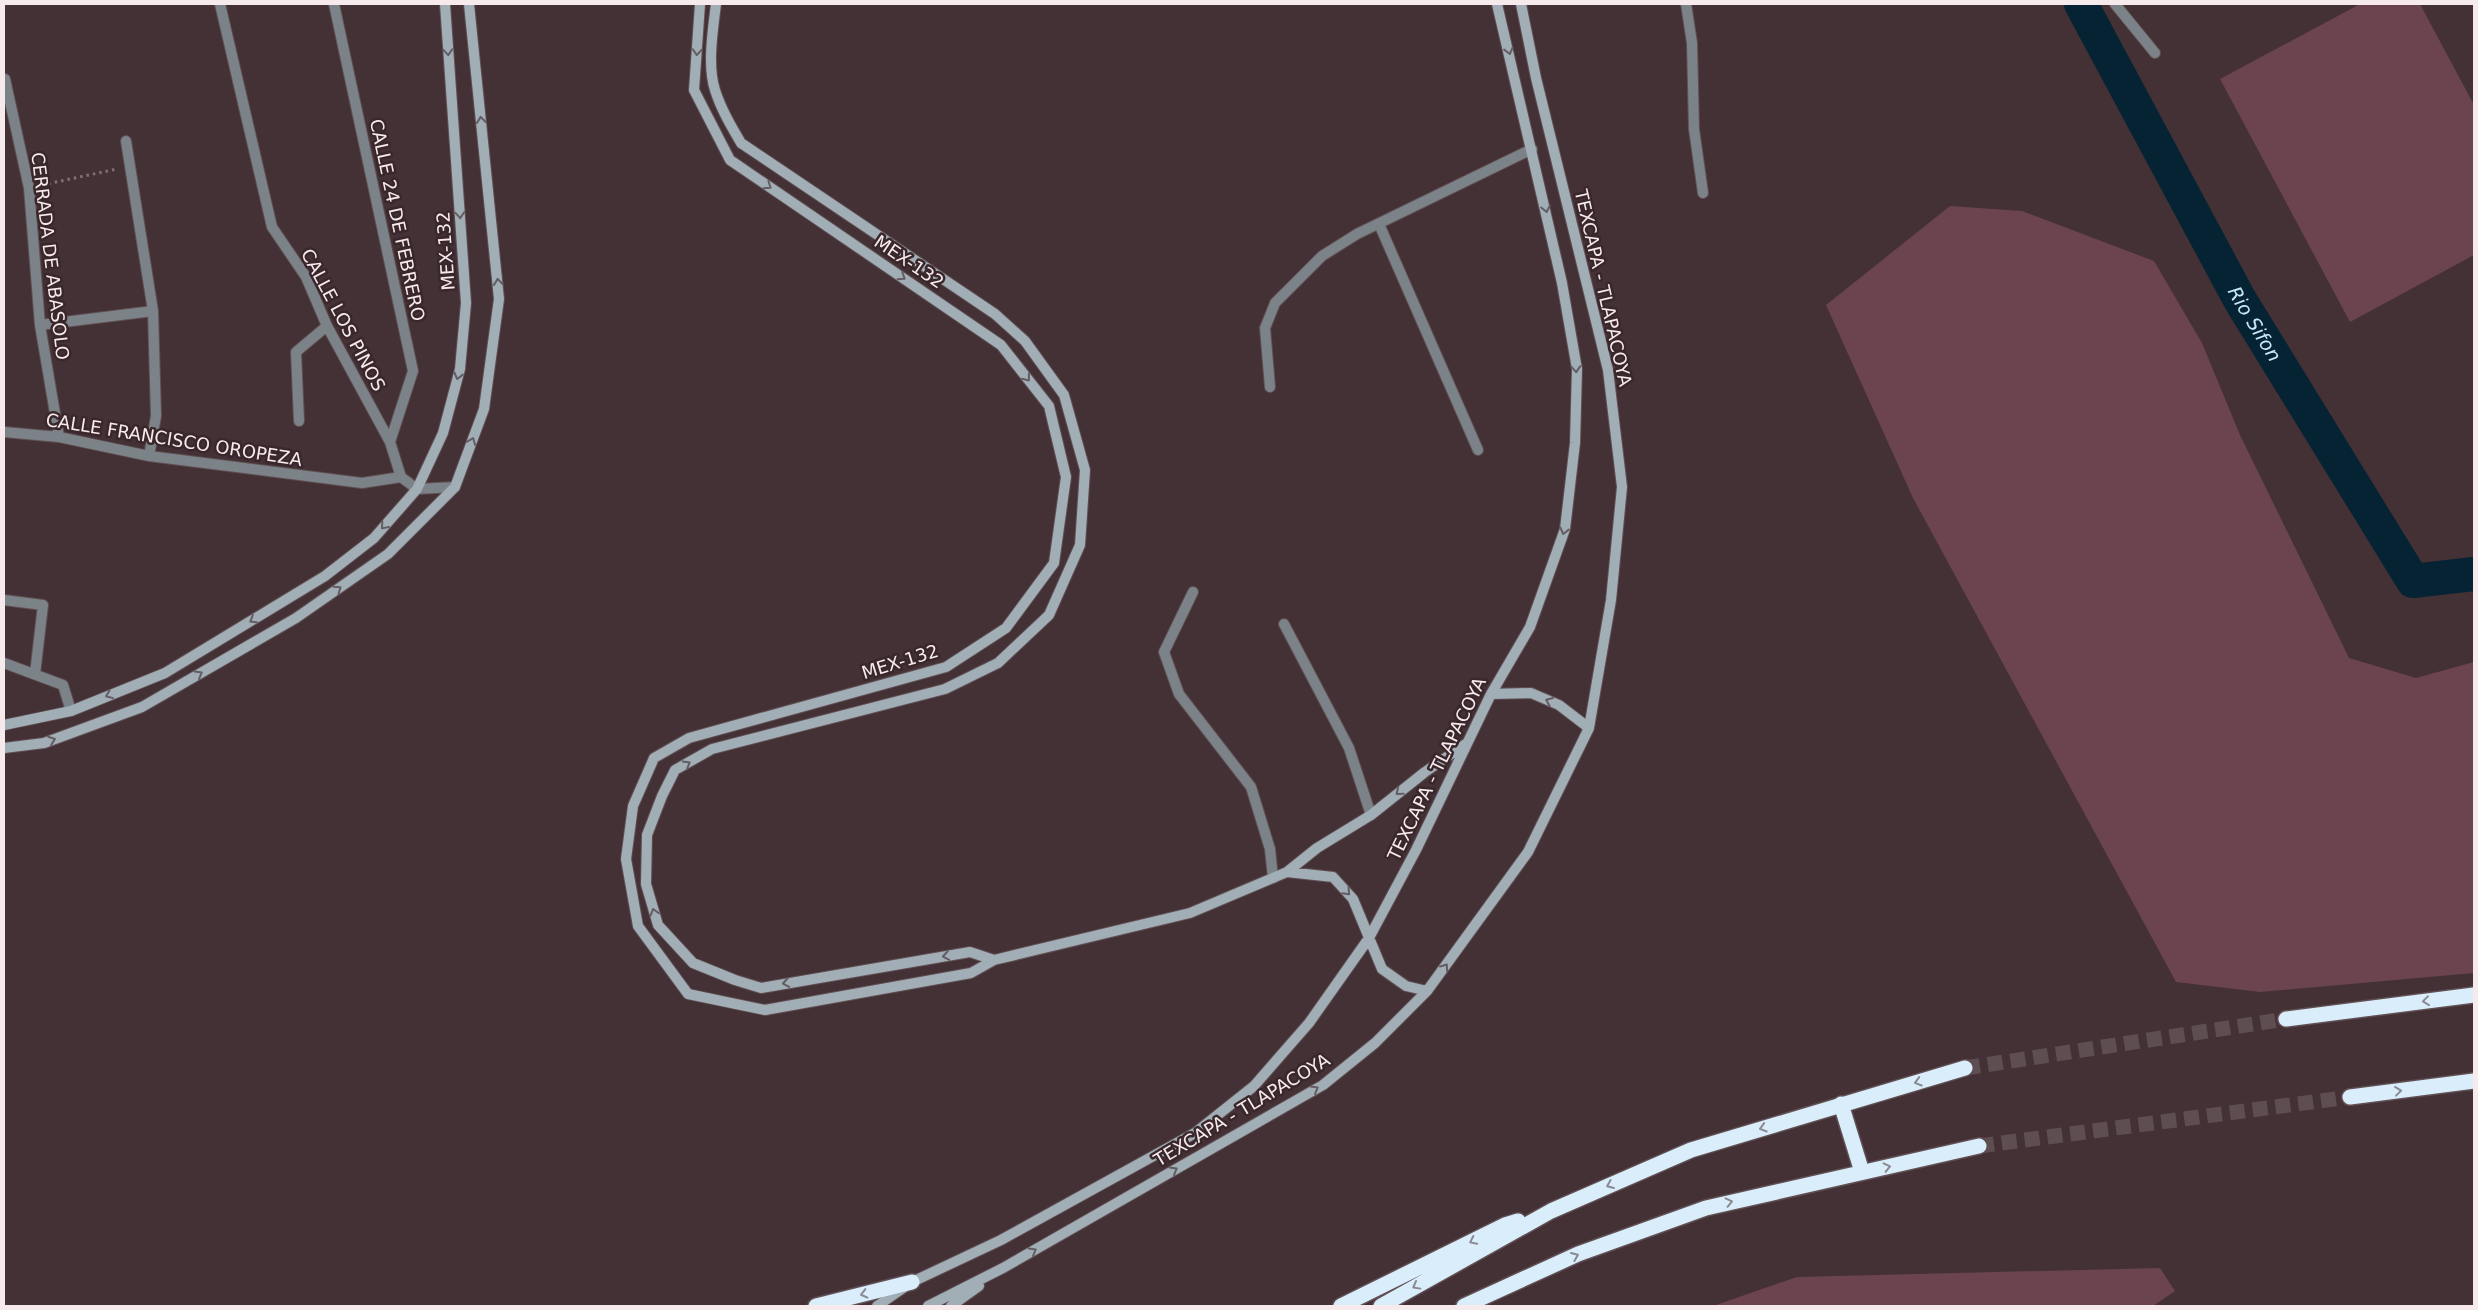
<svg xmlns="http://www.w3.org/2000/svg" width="2478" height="1310" font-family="'DejaVu Sans',sans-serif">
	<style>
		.green { fill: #6b444f }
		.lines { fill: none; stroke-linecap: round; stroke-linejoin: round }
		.river { stroke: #062334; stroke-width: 34 }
		.motorway-tunnel { stroke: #5e4d51; stroke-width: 15; stroke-dasharray: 15 8; stroke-linecap: butt }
		.minor-casing { stroke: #604f53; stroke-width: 12 }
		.secondary-casing { stroke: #604f53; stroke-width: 12 }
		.motorway-casing { stroke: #604f53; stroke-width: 18 }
		.path { stroke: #807074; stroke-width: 3; stroke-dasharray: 2.5 4; stroke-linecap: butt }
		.minor { stroke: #7b8388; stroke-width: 10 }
		.secondary { stroke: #a1aeb6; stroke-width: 10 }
		.motorway { stroke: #d9edfa; stroke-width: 15 }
		.oneway { stroke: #635d63 }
		.oneway2 { stroke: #898a92 }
		.labels { text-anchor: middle; stroke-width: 5; stroke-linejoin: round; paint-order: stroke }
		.street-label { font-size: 18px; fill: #f7eaed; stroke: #39272b }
		.water-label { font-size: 19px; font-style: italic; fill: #c8e7fb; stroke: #39272b }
	</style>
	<rect width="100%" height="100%" fill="#433136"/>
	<path class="green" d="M2360 4H2420L2474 105V255L2350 322 2220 79Z
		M1950 206 2022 211 2154 261 2202 343 2240 435 2349 658 2416 678 2474 662V973L2260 992 2176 982 1913 498 1826 305Z
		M2160 1268 2175 1291 2153 1306H1713L1797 1277Z"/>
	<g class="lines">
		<path class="river" id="s1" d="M2081 4 2240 300 2413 581 2474 574"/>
		<path class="motorway-tunnel" d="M1965 1068 2286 1019
			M1979 1146 2350 1097"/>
		<defs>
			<path id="minor" d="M220 4 272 227 306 277 327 326 390 442 401 477
				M334 4 413 371 390 442
				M1686 4 1692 43 1694 129 1703 193
				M2115 4 2155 53
				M5 79 29 188 40 325 59 437
				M126 141 153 311 156 416 149 456
				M1379 224 1478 450
				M40 325 153 311
				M1270 387 1265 328 1275 303 1322 256 1357 234 1532 149
				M299 421 296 352 327 326
				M4 432 59 437 149 456 362 483 401 477 417 489 455 487
				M1193 592 1164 652 1179 694 1251 787 1270 849 1273 878
				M4 600 43 605 35 674
				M1284 624 1349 748 1371 815
				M4 663 63 685 71 711"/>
			<path id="secondary" d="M700 4 694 90 730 160 1001 345 1049 406 1066 477 1054 563 1006 628 946 667 689 738 654 758 633 806 626 859 638 926 688 994 765 1010 971 973 994 960 1190 913 1287 872 1317 848 1371 815 1425 772 1467 743
				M716 4C713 29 707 66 715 90 721 109 731 126 741 143L995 314 1025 341 1064 395 1085 470 1080 545 1049 615 998 663 945 689 712 749 675 770 662 796 647 835 646 884 658 925 693 963 735 980 761 988 970 952 994 960
				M1491 694 1531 693 1559 705 1589 728
				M4 725 71 711 165 673 325 576 374 538 417 489 443 433 460 369 466 303 445 4
				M4 748 44 743 142 707 296 618 388 554 455 487 484 409 499 299 469 4
				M1287 872 1333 877 1353 899 1382 969 1406 986 1427 991
				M877 1306 912 1282 1001 1240 1195 1133 1254 1086 1309 1023 1369 938 1416 850 1491 694 1530 627 1565 529 1575 443 1577 369 1562 283 1497 4
				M928 1306 1003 1268 1323 1085 1375 1043 1427 991 1528 852 1589 728 1611 600 1622 487 1608 370 1536 78 1521 4
				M951 1306 979 1286"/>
			<path id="motorway" d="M2286 1019 2474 995
				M2350 1097 2474 1081
				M1841 1104 1862 1172
				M816 1306 912 1282
				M1341 1306 1505 1225 1518 1221
				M1381 1306 1551 1211 1691 1150 1965 1068
				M1464 1306 1578 1254 1706 1208 1979 1146"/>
		</defs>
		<use href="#minor" class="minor-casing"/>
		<use href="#secondary" class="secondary-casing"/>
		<use href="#motorway" class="motorway-casing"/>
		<path class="path" d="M42 185 117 169"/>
		<use href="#minor" class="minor"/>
		<use href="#secondary" class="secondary"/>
		<use href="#motorway" class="motorway"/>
	</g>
	<defs><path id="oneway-chevron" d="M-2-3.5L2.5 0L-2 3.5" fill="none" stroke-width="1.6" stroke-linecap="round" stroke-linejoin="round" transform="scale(1.25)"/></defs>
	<g class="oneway">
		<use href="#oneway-chevron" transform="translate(1509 51) rotate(76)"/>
		<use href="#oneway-chevron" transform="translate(448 52) rotate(86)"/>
		<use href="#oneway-chevron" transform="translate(697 52) rotate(94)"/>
		<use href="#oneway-chevron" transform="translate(481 120) rotate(-96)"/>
		<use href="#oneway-chevron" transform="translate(768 186) rotate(34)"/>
		<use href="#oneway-chevron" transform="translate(1546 209) rotate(78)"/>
		<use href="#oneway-chevron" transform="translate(460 215) rotate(86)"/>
		<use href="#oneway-chevron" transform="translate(902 277) rotate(34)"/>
		<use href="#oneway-chevron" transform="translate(498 282) rotate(-96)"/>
		<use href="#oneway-chevron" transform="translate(1576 369) rotate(86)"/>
		<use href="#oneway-chevron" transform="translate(458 376) rotate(104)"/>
		<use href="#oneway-chevron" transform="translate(1027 378) rotate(52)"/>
		<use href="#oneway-chevron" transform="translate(472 441) rotate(-69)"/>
		<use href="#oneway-chevron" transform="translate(384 526) rotate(131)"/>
		<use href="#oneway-chevron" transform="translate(1564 531) rotate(104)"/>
		<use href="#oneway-chevron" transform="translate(338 589) rotate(-35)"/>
		<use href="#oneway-chevron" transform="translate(253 620) rotate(149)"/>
		<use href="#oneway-chevron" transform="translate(199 674) rotate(-30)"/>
		<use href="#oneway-chevron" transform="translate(109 695) rotate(158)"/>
		<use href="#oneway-chevron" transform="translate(1549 701) rotate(-157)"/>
		<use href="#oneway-chevron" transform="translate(52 740) rotate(-20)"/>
		<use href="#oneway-chevron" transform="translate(687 764) rotate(-30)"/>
		<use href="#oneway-chevron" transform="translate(1399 792) rotate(141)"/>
		<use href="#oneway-chevron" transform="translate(1347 892) rotate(47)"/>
		<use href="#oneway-chevron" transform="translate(654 912) rotate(-106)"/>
		<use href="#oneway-chevron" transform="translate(946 956) rotate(170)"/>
		<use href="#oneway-chevron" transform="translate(1445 967) rotate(-54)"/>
		<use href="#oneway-chevron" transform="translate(786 983) rotate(170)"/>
		<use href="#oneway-chevron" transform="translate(1315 1089) rotate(-30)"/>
		<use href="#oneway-chevron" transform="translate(1174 1170) rotate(-30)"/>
		<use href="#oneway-chevron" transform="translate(1033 1251) rotate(-30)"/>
	</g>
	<g class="oneway2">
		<use href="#oneway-chevron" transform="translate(2426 1001) rotate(173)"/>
		<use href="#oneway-chevron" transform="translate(1918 1082) rotate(164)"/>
		<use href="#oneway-chevron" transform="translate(2398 1091) rotate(-7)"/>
		<use href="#oneway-chevron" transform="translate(1763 1128) rotate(163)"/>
		<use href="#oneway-chevron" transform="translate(1887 1167) rotate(-13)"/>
		<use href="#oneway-chevron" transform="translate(1610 1185) rotate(157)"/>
		<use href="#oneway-chevron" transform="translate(1729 1202) rotate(-13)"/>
		<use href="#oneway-chevron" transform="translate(1473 1241) rotate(154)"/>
		<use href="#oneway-chevron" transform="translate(1575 1256) rotate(-23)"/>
		<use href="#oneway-chevron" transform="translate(1416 1286) rotate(151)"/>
		<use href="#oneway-chevron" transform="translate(864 1294) rotate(166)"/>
	</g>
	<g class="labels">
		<g class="street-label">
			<text transform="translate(397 220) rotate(78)" y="6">CALLE 24 DE FEBRERO</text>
			<text transform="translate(446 251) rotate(-94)" y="6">MEX-132</text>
			<text transform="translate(50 256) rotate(83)" y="6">CERRADA DE ABASOLO</text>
			<text transform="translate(909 262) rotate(34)" y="6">MEX-132</text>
			<text transform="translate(1603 288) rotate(77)" y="6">TEXCAPA - TLAPACOYA</text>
			<text transform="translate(343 320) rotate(62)" y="6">CALLE LOS PINOS</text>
			<text transform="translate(174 440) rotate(9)" y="6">CALLE FRANCISCO OROPEZA</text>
			<text transform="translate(900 662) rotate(-17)" y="6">MEX-132</text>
			<text transform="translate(1437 769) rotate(-64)" y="6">TEXCAPA - TLAPACOYA</text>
			<text transform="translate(1242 1110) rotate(-31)" y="6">TEXCAPA - TLAPACOYA</text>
		</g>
		<g class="water-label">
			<text dy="7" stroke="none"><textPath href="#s1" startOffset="364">Rio Sifon</textPath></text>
		</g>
	</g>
	<rect width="2478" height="1310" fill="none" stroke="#f7eaed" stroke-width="10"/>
</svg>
